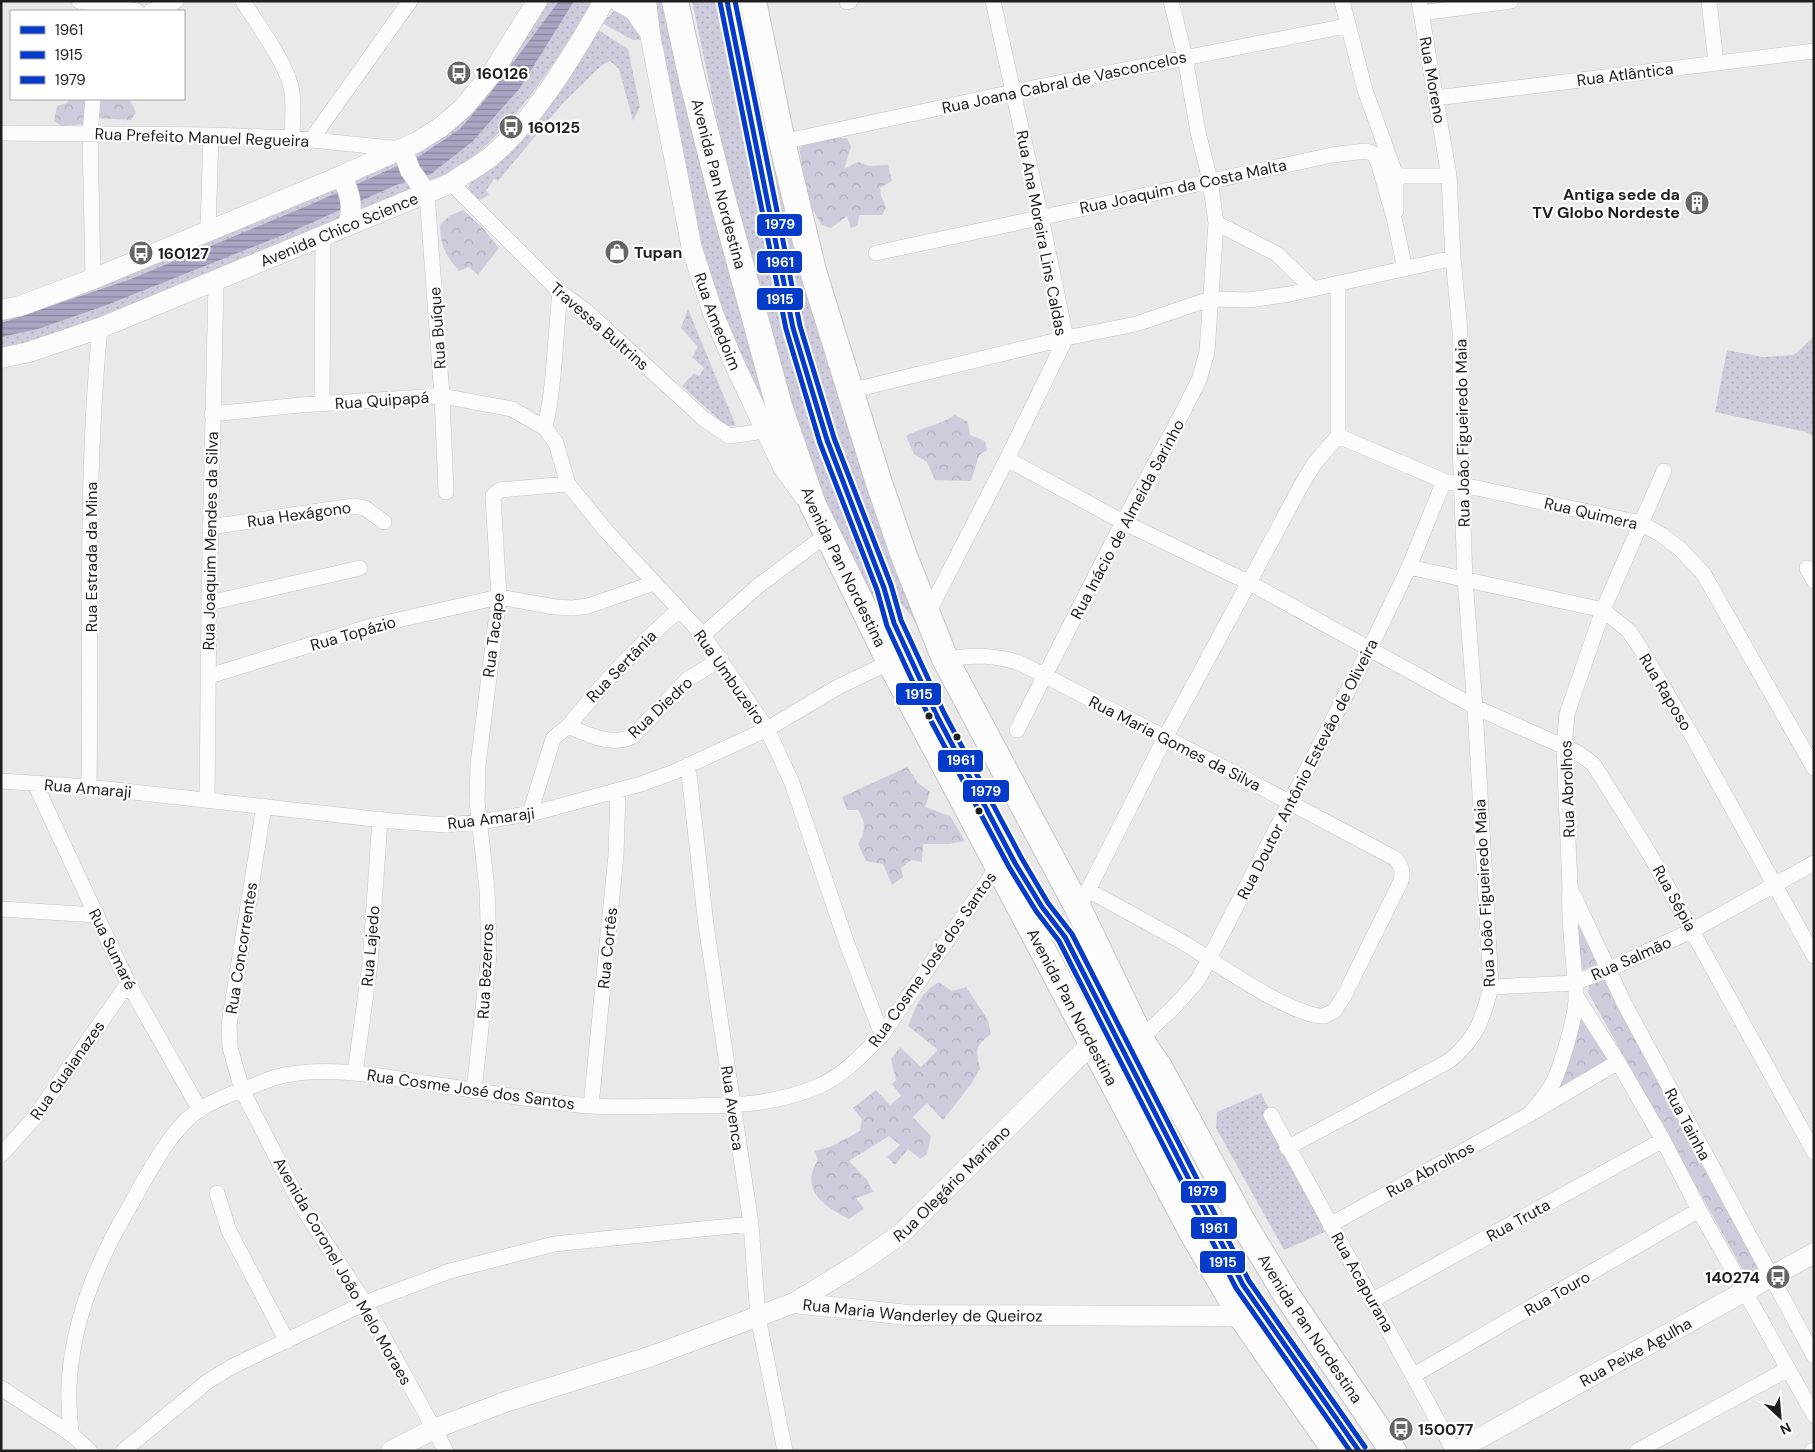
<svg xmlns="http://www.w3.org/2000/svg" width="1815" height="1452" font-family="'DM Sans',sans-serif">
	<style>
		.grass { fill: url(#grass-dots) }
		.forest { fill: url(#forest-crowns) }
		.water { fill: url(#water-rules) }
		.lines { fill: none; stroke-linecap: round; stroke-linejoin: round }
		.street-casing { stroke: #c5c5c6; stroke-width: 16 }
		.secondary-casing { stroke: #c5c5c6; stroke-width: 21 }
		.highway-casing { stroke: #c5c5c6; stroke-width: 28 }
		.street { stroke: #fcfcfc; stroke-width: 15 }
		.secondary { stroke: #fcfcfc; stroke-width: 20 }
		.highway { stroke: #fcfcfc; stroke-width: 26 }
		.bus-1-casing { stroke: #fff; stroke-width: 9 }
		.bus-2-casing { stroke: #fff; stroke-width: 9 }
		.bus-3-casing { stroke: #fff; stroke-width: 9 }
		.bus-1 { stroke: #043bc9; stroke-width: 5 }
		.bus-2 { stroke: #043bc9; stroke-width: 5 }
		.bus-3 { stroke: #043bc9; stroke-width: 5 }
		.bus-dot { fill: #1e1e1f; stroke: #fff; stroke-width: 2 }
		.labels { text-anchor: middle; stroke-width: 4.5; stroke-linejoin: round; paint-order: stroke }
		.poi-label { font-size: 16px; font-weight: bold; fill: #1e1e1f; stroke: #fff; text-anchor: start }
		.street-label { font-size: 16px; fill: #1e1e1f; stroke: #fff }
		.line-badge { stroke: #fff; stroke-width: 2 }
		.badge-label { font-size: 14px; text-anchor: middle; font-weight: bold; fill: #fff }
	</style>
	<defs>
		<pattern id="grass-dots" width="8" height="8" patternUnits="userSpaceOnUse" patternTransform="scale(1.25)"><rect width="8" height="8" fill="#ceccdc"/><path d="M2 2h.1M6 6h.1" fill="none" stroke="#b0afbc" stroke-width="1.8" stroke-linecap="round"/></pattern>
		<pattern id="forest-crowns" width="20" height="18" patternUnits="userSpaceOnUse" patternTransform="scale(1.25)"><rect width="20" height="18" fill="#ceccdc"/><path d="M2 6a3 3 0 1 1 6 0M12 15a3 3 0 1 1 6 0" fill="none" stroke="#b0afbc"/></pattern>
		<pattern id="water-rules" width="6" height="5" patternUnits="userSpaceOnUse" patternTransform="scale(1.25)"><rect width="6" height="5" fill="#a8a4c2"/><path d="M0 2.5h6" fill="none" stroke="#88859d"/></pattern>
	</defs>
	<rect width="100%" height="100%" fill="#e9e9ea"/>
	<path class="grass" d="M545 1H594C560 54 515 129 462 165 450 172 437 179 425 186L407 155 443 135Z
		M648 1H672L798 485 694 251Z
		M692 1H723L751 150 765 203 789 334 859 542 873 578 890 633 891 653 785 408 724 153Z
		M732 1H748L943 671 911 615 889 590 818 403 779 235Z
		M618 7 639 25 641 40H633L602 23Z
		M597 29 628 49 640 107 633 121 619 69 610 61 601 66 563 103 498 181 494 179 486 191 489 195 478 201 470 194 468 188 471 182 496 166 524 137Z
		M401 156 418 190 357 215 347 178Z
		M340 181 344 217 210 278 1 353V314Z
		M688 309 736 426H726L682 386 694 373 699 376 704 368 692 357 698 347 681 328Z
		M1814 336V437L1806 432 1715 412 1727 350 1763 357 1794 355Z
		M1261 1093 1329 1230 1284 1250 1216 1128 1217 1112Z"/>
	<path class="forest" d="M69 99H93L88 124 62 126 54 121 57 106 67 103Z
		M101 99H129L136 112 131 120 97 118Z
		M827 138H847L851 147 844 169 858 162 870 166 888 165 892 181 880 188 881 196 886 207 882 215H859L858 225 851 228 847 216 831 228 822 225 809 204 799 148 811 142Z
		M463 210 482 227 499 248 478 275 469 267 459 271C445 254 441 247 440 225L449 216Z
		M955 415 968 422 970 435 985 441 987 450 979 455 971 481 935 480 927 462 914 454 906 436C922 427 940 425 955 415Z
		M907 767 918 783 930 792 925 807 950 816 965 841 949 844H923L922 862 911 860 901 868 903 877 892 885 883 864 866 861 858 844C866 831 866 823 858 810H847L842 797Z
		M1572 897 1601 964 1576 972Z
		M1607 976 1758 1268 1749 1274 1744 1272 1588 992 1590 981Z
		M939 982 952 991 966 987 988 1020 991 1034C974 1047 976 1050 980 1069L971 1084 943 1120 927 1103 913 1117 931 1136 927 1154 920 1159 908 1149 895 1165 887 1157 900 1145 889 1136 849 1161 867 1180 873 1192 856 1198 864 1209 849 1219C824 1207 799 1189 818 1160L815 1151 832 1146 860 1131 862 1119 853 1108 876 1090 890 1105 901 1096 892 1084 896 1080 891 1059 900 1047 921 1067 938 1050 908 1026C915 1009 921 991 939 982Z
		M1578 1005 1613 1059 1551 1093Z"/>
	<path class="water" d="M559 1H574L520 88 472 142 431 174 396 185 293 231 104 306 38 329 1 337V323L131 279 307 206 418 157 460 129 489 95Z"/>
	<g class="lines">
		<defs>
			<path id="street" d="M79 1 137 11
				M243 1C258 26 284 59 291 87 295 104 292 122 292 138
				M1342 1 1365 90 1396 176V211
				M1419 1 1449 176 1453 258 1460 331V443L1465 579 1475 707 1578 753 1593 764 1601 776 1649 853 1814 1152
				M1709 1 1716 63
				M847 2 850 1
				M151 11 176 1
				M1421 13 1511 1
				M1436 98 1814 51
				M1 133 211 135 292 138 401 149
				M311 140 410 1
				M782 142 1013 92 1346 26
				M1396 176H1449
				M451 183 560 292 586 311 704 419 729 436 765 431
				M427 194 442 396 446 492
				M1216 223 1277 254 1313 289
				M208 230 211 135
				M876 253 1332 155 1366 151 1374 154 1378 162 1394 218 1405 269
				M93 279 90 133 93 99
				M560 292C555 338 555 383 545 428L556 443 568 484 607 532 703 635 767 729 792 783 847 944 882 1035
				M850 391 1066 338 1136 324 1210 299 1249 300 1290 294 1453 258
				M322 404 323 235
				M212 414 300 405 442 396 512 409 545 428
				M1338 436 1444 481 1640 523 1662 535 1680 549 1703 573 1814 768
				M1007 459 1123 522 1250 583 1475 707 1491 987C1482 1021 1477 1038 1449 1061L1287 1148
				M210 527 353 506 365 508 384 522
				M1409 567 1603 610 1629 631 1639 646 1695 741 1814 956
				M1807 568 1814 581
				M209 603 360 568
				M927 615 1007 459 1066 338 1041 217 993 1
				M703 635 758 586 826 535
				M945 659C972 655 998 654 1024 665L1242 777 1396 859C1402 867 1403 872 1401 881L1343 998 1334 1011 1324 1016C1293 1017 1217 964 1189 946 1156 927 1122 909 1088 890
				M209 676 372 626 499 597 555 607 573 608 588 606 654 583
				M568 726C590 735 611 747 633 736L688 679 721 659
				M1017 730 1123 522 1177 423 1199 380 1207 352 1216 223 1210 180 1198 132 1185 57 1171 1
				M688 765 706 925 751 1224 758 1317 785 1451
				M1 781 89 787 392 821 446 825 480 822 538 812 641 784 674 772 767 729 838 687 890 662
				M35 784 128 983 200 1110
				M89 787C91 634 85 481 100 328
				M207 800 209 603 216 282
				M264 806 229 1025 230 1047 242 1090 302 1207 365 1303 446 1451
				M530 813 553 739C558 733 565 730 570 724 604 682 638 645 679 610
				M1571 890 1624 1003 1814 1356
				M1084 898 1165 738 1302 484 1314 464 1338 436V283
				M1 909 97 915
				M1491 987 1574 983 1610 969 1693 930 1814 863
				M1576 996 1618 1062 1663 1140 1699 1210 1814 1415
				M1141 1038 1174 1007 1198 980 1370 648 1409 567 1444 481
				M355 1073 370 964 380 819
				M474 1091 489 954 487 889 477 801 478 765 499 597 493 496 500 490 568 484
				M591 1106 616 855 618 791
				M1530 1114C1537 1104 1547 1094 1553 1083 1562 1064 1577 1014 1576 994 1574 958 1568 923 1570 887L1564 747 1567 714 1603 610 1664 471
				M1271 1115 1454 1451
				M1 1155 35 1117 128 983
				M217 1193 229 1231 287 1341
				M1330 1225 1530 1114 1618 1062
				M1373 1300 1663 1140
				M1414 1375 1699 1210
				M1 1388 71 1434 90 1451
				M71 1434C70 1418 68 1402 69 1386 72 1320 98 1260 131 1204 148 1174 171 1128 200 1109 215 1100 233 1093 250 1087 261 1083 273 1077 285 1075 338 1065 394 1079 446 1086 494 1093 542 1102 590 1106 619 1108 648 1106 676 1106 726 1106 773 1106 819 1086 844 1075 863 1054 882 1035L998 866
				M123 1451 207 1382 231 1367 365 1303 450 1271 554 1244 751 1224
				M1637 1451 1788 1369
				M1812 1451 1814 1450"/>
			<g id="secondary">
				<path d="M618 1 634 10 648 30"/>
				<path id="s1" d="M646 1 650 34 692 249 713 313 734 363 783 467 805 497"/>
				<path d="M403 150 410 170 427 194"/>
				<path d="M341 176C350 192 354 207 348 225"/>
				<path d="M1 310 20 306 93 279 341 176 417 142 441 127 463 108 493 72 537 1"/>
				<path id="s2" d="M1 358 29 352 100 328 451 183C465 173 482 165 495 153 537 116 576 50 604 1"/>
				<path id="s3" d="M794 1303 861 1262 902 1233 1092 1043"/>
				<path id="s4" d="M391 1451 434 1429 505 1402 649 1357 794 1303 908 1315 1241 1316"/>
				<path id="s5" d="M1456 1451 1814 1253"/>
			</g>
			<g id="highway">
				<path id="s6" d="M675 1 692 79 722 197 779 406 813 505 890 662 1192 1232 1241 1316 1336 1451"/>
				<path id="s7" d="M753 1 782 142 813 271 878 480 904 556 945 659 1078 908 1145 1047 1159 1067 1243 1223 1286 1294 1393 1451"/>
			</g>
		</defs>
		<use href="#street" class="street-casing"/>
		<use href="#secondary" class="secondary-casing"/>
		<use href="#highway" class="highway-casing"/>
		<use href="#street" class="street"/>
		<use href="#secondary" class="secondary"/>
		<use href="#highway" class="highway"/>
		<defs>
			<path id="bus-1" d="M727 1 793 328 827 440 884 588 894 623 937 716 1015 863 1042 907 1065 937 1243 1285 1359 1451"/>
			<path id="bus-2" d="M720 2 786 329 820 443 877 590 887 626 930 719 1009 867 1036 911 1059 941 1236 1288 1350 1451"/>
			<path id="bus-3" d="M735 1 800 326 834 438 891 585 901 620 944 713 1022 859 1048 903 1072 934 1249 1281 1365 1447"/>
		</defs>
		<use href="#bus-1" class="bus-1-casing"/>
		<use href="#bus-2" class="bus-2-casing"/>
		<use href="#bus-3" class="bus-3-casing"/>
		<use href="#bus-1" class="bus-1"/>
		<use href="#bus-2" class="bus-2"/>
		<use href="#bus-3" class="bus-3"/>
	</g>
	<defs>
		<symbol id="bus-disc" viewBox="-11 -11 22 22"><circle r="9.5" fill="#656566" stroke="#fff"/><path d="M-5-6H5V4H4V6H2V4H-2V6H-4V4H-5ZM-3.5-4V0h7V-4ZM-3.5 1.2v1.5H-2V1.2ZM2 1.2v1.5H3.5V1.2Z" fill="#fff"/></symbol>
		<symbol id="building-disc" viewBox="-11 -11 22 22"><circle r="9.5" fill="#656566" stroke="#fff"/><path d="M-4-6H4V6H1V3H-1V6H-4ZM-2.5-4.3h1.7v1.8h-1.7ZM.8-4.3h1.7v1.8H.8ZM-2.5-1h1.7V.8h-1.7ZM.8-1h1.7V.8H.8Z" fill="#fff"/></symbol>
		<symbol id="shop-disc" viewBox="-11 -11 22 22"><circle r="9.5" fill="#656566" stroke="#fff"/><path d="M-5-2.5h2.3a2.7 3.5 0 0 1 5.4 0H5L5.5 6h-11ZM-1.5-2.5h3a1.5 2.3 0 0 0-3 0Z" fill="#fff"/></symbol>
	</defs>
	<g fill-rule="evenodd">
		<use href="#bus-disc" x="445" y="59" width="28" height="28"/>
		<use href="#bus-disc" x="497" y="113" width="28" height="28"/>
		<use href="#building-disc" x="1683" y="189" width="28" height="28"/>
		<use href="#shop-disc" x="603" y="238" width="28" height="28"/>
		<use href="#bus-disc" x="127" y="239" width="28" height="28"/>
		<use href="#bus-disc" x="1764" y="1263" width="28" height="28"/>
		<use href="#bus-disc" x="1387" y="1415" width="28" height="28"/>
	</g>
	<g class="bus-dot">
		<circle cx="929" cy="716" r="4.5"/>
		<circle cx="957" cy="737" r="4.5"/>
		<circle cx="979" cy="811" r="4.5"/>
	</g>
	<g class="labels">
		<g class="poi-label">
			<text x="476" y="79">160126</text>
			<text x="528" y="133">160125</text>
			<text x="1680" y="200" text-anchor="end">Antiga sede da<tspan x="1680" dy="18">TV Globo Nordeste</tspan></text>
			<text x="634" y="258">Tupan</text>
			<text x="158" y="259">160127</text>
			<text x="1760" y="1283" text-anchor="end">140274</text>
			<text x="1418" y="1435">150077</text>
		</g>
		<g class="street-label">
			<text transform="translate(1625 74) rotate(-7)" y="6">Rua Atlântica</text>
			<text transform="translate(1433 80) rotate(80)" y="6">Rua Moreno</text>
			<text transform="translate(1064 82) rotate(-12)" y="6">Rua Joana Cabral de Vasconcelos</text>
			<text transform="translate(202 137) rotate(2)" y="6">Rua Prefeito Manuel Regueira</text>
			<text dy="6" stroke="none"><textPath href="#s6" startOffset="188">Avenida Pan Nordestina</textPath></text>
			<text transform="translate(1183 186) rotate(-12)" y="6">Rua Joaquim da Costa Malta</text>
			<text dy="6" stroke="none"><textPath href="#s2" startOffset="362">Avenida Chico Science</textPath></text>
			<text transform="translate(1042 233) rotate(79)" y="6">Rua Ana Moreira Lins Caldas</text>
			<text dy="6" stroke="none"><textPath href="#s1" startOffset="329">Rua Amedoim</textPath></text>
			<text transform="translate(600 326) rotate(41)" y="6">Travessa Bultrins</text>
			<text transform="translate(437 328) rotate(-94)" y="6">Rua Buíque</text>
			<text transform="translate(382 400) rotate(-4)" y="6">Rua Quipapá</text>
			<text transform="translate(1462 433) rotate(-91)" y="6">Rua João Figueiredo Maia</text>
			<text transform="translate(1591 513) rotate(13)" y="6">Rua Quimera</text>
			<text transform="translate(299 514) rotate(-8)" y="6">Rua Hexágono</text>
			<text transform="translate(1127 519) rotate(-62)" y="6">Rua Inácio de Almeida Sarinho</text>
			<text transform="translate(210 541) rotate(-89)" y="6">Rua Joaquim Mendes da Silva</text>
			<text transform="translate(91 557) rotate(-90)" y="6">Rua Estrada da Mina</text>
			<text dy="6" stroke="none"><textPath href="#s6" startOffset="592">Avenida Pan Nordestina</textPath></text>
			<text transform="translate(353 633) rotate(-16)" y="6">Rua Topázio</text>
			<text transform="translate(493 635) rotate(-83)" y="6">Rua Tacape</text>
			<text transform="translate(621 666) rotate(-46)" y="6">Rua Sertânia</text>
			<text transform="translate(730 677) rotate(55)" y="6">Rua Umbuzeiro</text>
			<text transform="translate(1666 692) rotate(59)" y="6">Rua Raposo</text>
			<text transform="translate(660 707) rotate(-43)" y="6">Rua Diedro</text>
			<text transform="translate(1175 743) rotate(27)" y="6">Rua Maria Gomes da Silva</text>
			<text transform="translate(1307 769) rotate(-63)" y="6">Rua Doutor Antônio Estevão de Oliveira</text>
			<text transform="translate(88 788) rotate(5)" y="6">Rua Amaraji</text>
			<text transform="translate(1567 789) rotate(-92)" y="6">Rua Abrolhos</text>
			<text transform="translate(491 818) rotate(-7)" y="6">Rua Amaraji</text>
			<text transform="translate(1484 893) rotate(-93)" y="6">Rua João Figueiredo Maia</text>
			<text transform="translate(1675 898) rotate(61)" y="6">Rua Sépia</text>
			<text transform="translate(370 946) rotate(-85)" y="6">Rua Lajedo</text>
			<text transform="translate(241 948) rotate(-81)" y="6">Rua Concorrentes</text>
			<text transform="translate(607 948) rotate(-84)" y="6">Rua Cortês</text>
			<text transform="translate(113 949) rotate(64)" y="6">Rua Sumaré</text>
			<text transform="translate(1631 958) rotate(-24)" y="6">Rua Salmão</text>
			<text transform="translate(932 959) rotate(-55)" y="6">Rua Cosme José dos Santos</text>
			<text transform="translate(485 971) rotate(-87)" y="6">Rua Bezerros</text>
			<text dy="6" stroke="none"><textPath href="#s6" startOffset="1088">Avenida Pan Nordestina</textPath></text>
			<text transform="translate(67 1070) rotate(-55)" y="6">Rua Guaianazes</text>
			<text transform="translate(471 1089) rotate(8)" y="6">Rua Cosme José dos Santos</text>
			<text transform="translate(733 1108) rotate(82)" y="6">Rua Avenca</text>
			<text transform="translate(1688 1124) rotate(62)" y="6">Rua Tainha</text>
			<text transform="translate(1430 1169) rotate(-29)" y="6">Rua Abrolhos</text>
			<text dy="6" stroke="none"><textPath href="#s3" startOffset="199">Rua Olegário Mariano</textPath></text>
			<text transform="translate(1518 1220) rotate(-29)" y="6">Rua Truta</text>
			<text transform="translate(343 1271) rotate(60)" y="6">Avenida Coronel João Melo Moraes</text>
			<text transform="translate(1363 1282) rotate(61)" y="6">Rua Acapurana</text>
			<text transform="translate(1557 1293) rotate(-30)" y="6">Rua Touro</text>
			<text dy="6" stroke="none"><textPath href="#s4" startOffset="559">Rua Maria Wanderley de Queiroz</textPath></text>
			<text dy="6" stroke="none"><textPath href="#s7" startOffset="1450">Avenida Pan Nordestina</textPath></text>
			<text dy="6" stroke="none"><textPath href="#s5" startOffset="205">Rua Peixe Agulha</textPath></text>
		</g>
	</g>
	<g class="line-badge">
		<rect x="756" y="213" width="47" height="24" rx="5" fill="#043bc9"/>
		<rect x="756" y="250" width="47" height="24" rx="5" fill="#043bc9"/>
		<rect x="756" y="287" width="48" height="24" rx="5" fill="#043bc9"/>
		<rect x="895" y="682" width="47" height="24" rx="5" fill="#043bc9"/>
		<rect x="937" y="749" width="47" height="24" rx="5" fill="#043bc9"/>
		<rect x="962" y="779" width="48" height="24" rx="5" fill="#043bc9"/>
		<rect x="1180" y="1180" width="47" height="24" rx="5" fill="#043bc9"/>
		<rect x="1190" y="1216" width="48" height="24" rx="5" fill="#043bc9"/>
		<rect x="1199" y="1250" width="47" height="24" rx="5" fill="#043bc9"/>
	</g>
	<g class="badge-label">
		<text x="780" y="229">1979</text>
		<text x="780" y="267">1961</text>
		<text x="780" y="304">1915</text>
		<text x="919" y="699">1915</text>
		<text x="961" y="765">1961</text>
		<text x="986" y="796">1979</text>
		<text x="1203" y="1196">1979</text>
		<text x="1214" y="1233">1961</text>
		<text x="1223" y="1267">1915</text>
	</g>
	<rect width="1815" height="1452" fill="none" stroke="#1e1e1f" stroke-width="5"/>
	<rect x="10" y="10" width="175" height="90" fill="#ffffff" stroke="#a5a5a5"/>
	<rect x="20" y="26" width="25" height="8" fill="#043bc9" stroke="#a5a5a5"/>
	<text x="55" y="35" font-size="15" fill="#1e1e1f">1961</text>
	<rect x="20" y="51" width="25" height="8" fill="#043bc9" stroke="#a5a5a5"/>
	<text x="55" y="60" font-size="15" fill="#1e1e1f">1915</text>
	<rect x="20" y="76" width="25" height="8" fill="#043bc9" stroke="#a5a5a5"/>
	<text x="55" y="85" font-size="15" fill="#1e1e1f">1979</text>
	<g transform="translate(1780 1417) rotate(154)" stroke="#ffffff" stroke-width="4" paint-order="stroke">
	<path d="M0-4L9 19L0 12L-9 19Z" fill="#1e1e1f"/>
	<text y="-8" font-size="14" font-weight="bold" text-anchor="middle" fill="#1e1e1f">N</text>
	</g>
</svg>
